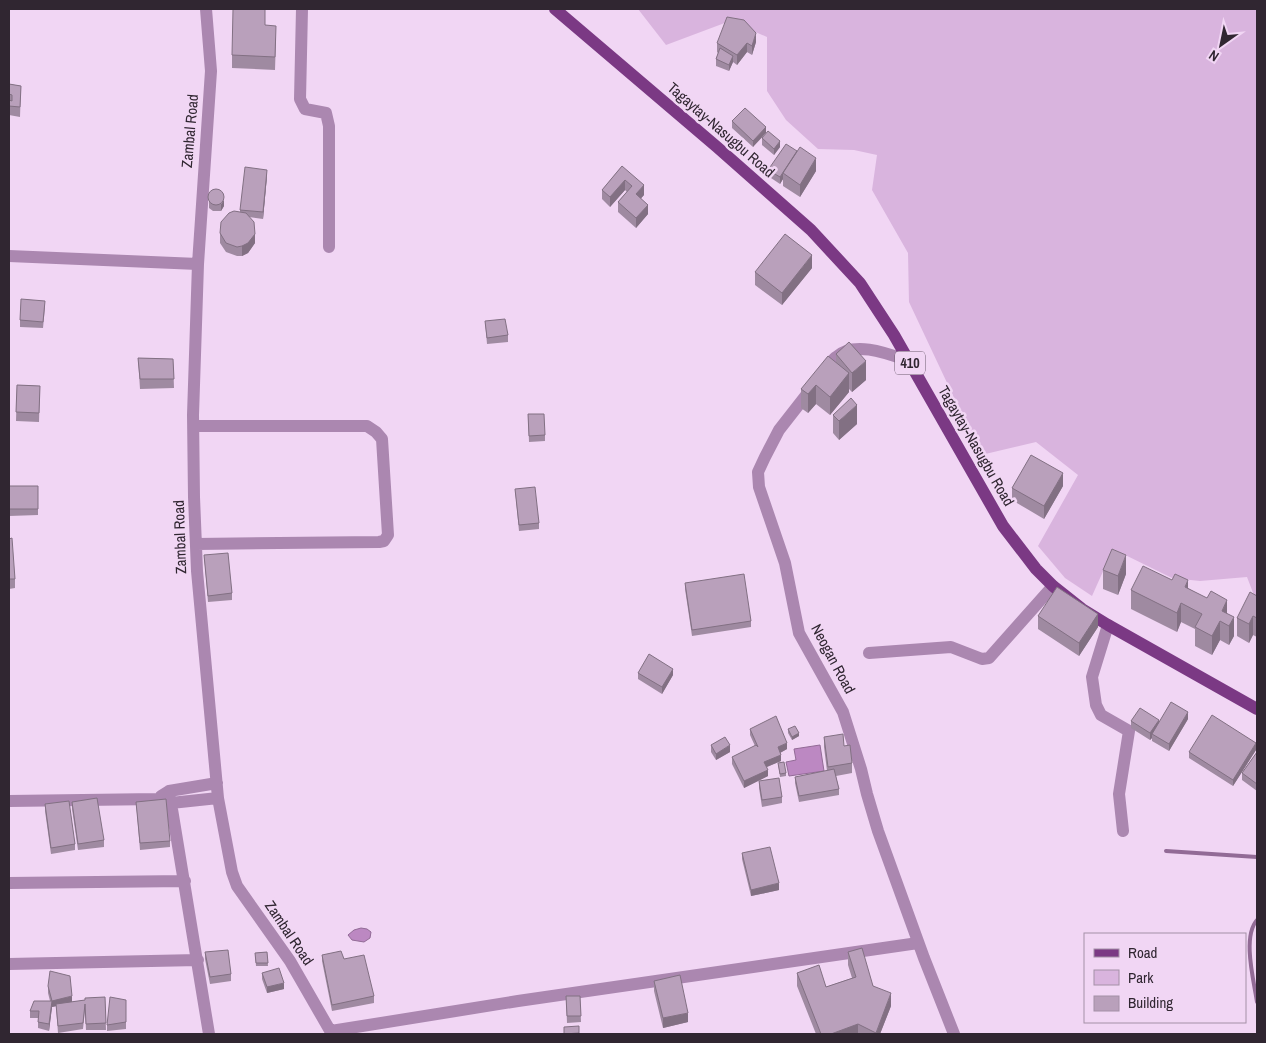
<svg xmlns="http://www.w3.org/2000/svg" width="1266" height="1043" font-family="'Archivo Narrow',sans-serif">
	<style>
		.green { fill: #d9b4de }
		.water { fill: #bc88c2; stroke: #926b96 }
		.lines { fill: none; stroke-linecap: round; stroke-linejoin: round }
		.stream { stroke: #926b96; stroke-width: 4 }
		.minor { stroke: #ab87b0; stroke-width: 12 }
		.major { stroke: #7b3984; stroke-width: 12 }
		.wall { fill: #9f8aa1 }
		.shaded-wall { fill: #827083 }
		.building { fill: #b9a0bb; stroke: #827083 }
		.labels { text-anchor: middle; stroke-width: 5; stroke-linejoin: round; paint-order: stroke }
		.shield { fill: #f1d6f4; stroke: #6a5b6c; stroke-width: 1 }
		.shield-label { font-size: 14px; font-weight: bold; fill: #302631 }
		.street-label { font-size: 15px; fill: #302631; stroke: #f1d6f4 }
	</style>
	<rect width="100%" height="100%" fill="#f1d6f4"/>
	<path class="green" d="M638 9H1257V603L1247 577 1200 581 1172 578 1113 549 1092 596 1065 578 1038 546 1078 475 1036 442 981 455 909 302 908 253 872 190 877 155 854 150 818 149 786 120 767 91V37L730 21 666 45Z"/>
	<path class="water" d="M820 745 824 771 789 776 786 762 796 760 794 749Z
		M361 928 367 929 371 932 370 938 364 942 352 940 348 935 354 930Z"/>
	<g class="lines">
		<path class="stream" d="M1166 851 1257 857
			M1257 920C1242 937 1254 981 1257 1002"/>
		<path class="minor" d="M206 9 211 71 198 264 193 415 194 497 197 571 218 798 232 872 237 886 290 961 332 1034
			M302 9 300 99 305 109 326 113 329 126V247
			M9 256 198 264
			M823 373C827 368 831 361 836 357 854 340 889 354 909 361
			M811 389 779 430 765 457 758 472 759 487 785 563 799 633 843 712 861 769 867 794 878 831 924 958 954 1034
			M194 426H367L376 432 382 439 388 535 384 541 379 542 196 544
			M1108 625 1092 677 1096 705 1101 715 1129 731 1119 794 1123 831
			M869 653 951 647 982 659 989 658 1053 586
			M169 791 209 1034
			M161 796 169 791 217 783
			M9 801 157 799 171 803 218 798
			M9 883 185 881
			M9 964 198 960
			M331 1031 518 1001 918 943"/>
		<path class="major" d="M555 9 717 147 811 230 860 283 894 335 1003 526 1036 569 1053 586 1082 609 1108 625 1257 709"/>
	</g>
	<path class="wall" d="M265 25 276 39 275 70 232 68V55Z
		M756 42 752 55 747 52 737 65 733 62 729 71 716 66V59L718 53 717 52V43Z
		M9 84 21 86 20 117 9 115Z
		M732 121 766 127 753 147 732 128Z
		M762 138 780 147 774 155 762 145Z
		M797 151 816 171 800 197 783 186V179L780 184 768 176V170Z
		M622 166 644 195 641 198 648 214 636 228 618 212V202L627 192 625 190 610 207 602 199V190Z
		M267 176 263 219 249 217 255 243 248 253 242 256H237L226 252 220 243V233L240 212V210Z
		M209 193 224 206 221 211H213L209 208Z
		M812 268 782 305 755 285V272Z
		M45 307 43 328 20 327V320Z
		M485 321 508 335V342L487 344Z
		M836 354 866 380 852 392 849 389V392L830 415 816 404 808 413 801 408V389L836 362Z
		M138 358 173 359 174 388 140 389Z
		M17 385 40 386 39 422 16 421Z
		M528 414 545 435V441L529 442Z
		M833 415 857 424 839 440 833 433Z
		M9 486H38V515L9 516Z
		M1063 486 1044 519 1012 500V488Z
		M515 489 539 523V529L519 531Z
		M9 539 15 579V588L9 589Z
		M204 555 232 593V600L208 602Z
		M1103 570 1126 574 1118 595 1103 589Z
		M685 583 751 621V627L692 636 685 589Z
		M1188 588 1227 613 1234 636 1229 645 1220 640 1212 655 1195 646V629L1181 622 1177 632 1131 609V590Z
		M1257 596V637L1253 635 1249 643 1237 636V618Z
		M1038 616 1098 627 1079 656 1038 629Z
		M638 673 673 675 662 694 638 679Z
		M1188 719 1169 751 1152 741V738L1150 740 1131 728V721L1159 722Z
		M750 729 787 749 780 753 781 761 767 767 768 776 744 788 732 764V757L755 746 750 735Z
		M788 729 799 736 792 740 788 733Z
		M824 737 844 746 852 763V773L836 776 839 789V795L799 802 795 783V777L827 771 824 747Z
		M711 745 730 752 716 760 711 752Z
		M1256 750 1233 786 1189 758V752Z
		M1257 752V791L1242 780V773Z
		M778 763 786 773V776L780 777Z
		M759 781 782 797V803L762 807 759 788Z
		M72 802 104 840V847L78 850 72 809Z
		M136 802 170 841V847L140 850Z
		M45 804 75 844V850L51 854 45 811Z
		M742 853 779 890 751 896 742 859Z
		M205 952 231 974V981L210 984 205 959Z
		M267 952 268 966H256L255 953Z
		M848 952 873 986 891 1006 880 1034H816L797 986V973L826 987 852 978 848 965Z
		M322 955 344 959 374 996V1003L332 1011 322 961Z
		M262 973 284 989 267 993 262 979Z
		M654 981 688 1022 663 1028 654 991Z
		M48 986 72 1002 105 997 106 1030H86L85 1010 83 1029 58 1033 56 1006 52 1007 49 1031 38 1028V1018H30V1011L50 1001 48 993Z
		M566 996H580L581 1022 567 1023Z
		M126 1000V1029L107 1031V1025Z"/>
	<path class="shaded-wall" d="M756 33V42L752 55V46Z
		M747 43V52L737 65V55Z
		M733 56V62L729 71V65Z
		M766 127V133L753 147V141Z
		M780 141V147L774 155V149Z
		M798 152 783 173V179L780 184V177Z
		M816 158V171L800 197V185Z
		M267 170V176L263 219V212Z
		M625 180V190L610 207V197Z
		M644 185V195L636 204V194Z
		M224 200V206L221 211V204Z
		M648 205V214L636 228V218Z
		M255 234V243L248 253 242 256V246Z
		M812 255V268L782 305V293Z
		M866 361V380L852 392V373Z
		M849 373V392L830 415V397Z
		M816 385V404L808 413V394Z
		M857 405V424L839 440V421Z
		M1063 473V486L1044 519V506Z
		M1126 555V574L1118 595V576Z
		M1188 580V599L1185 587Z
		M1227 600V618L1222 611Z
		M1181 603V622L1177 632V613Z
		M1098 614V627L1079 656V643Z
		M1253 616V635L1249 643V624Z
		M1234 617V636L1229 645V626Z
		M1220 621V640L1212 655V636Z
		M673 669V675L662 694V687Z
		M1188 712V719L1169 751V744Z
		M1159 720V727L1152 734V738L1150 740V733Z
		M799 733V736L792 740V737Z
		M787 743V749L778 754V747Z
		M1256 743V750L1233 786V780Z
		M730 745V752L716 760V754Z
		M781 755V761L764 768V762Z
		M768 770V776L744 788V781Z
		M779 883V890L751 896V890Z
		M284 983V989L267 993V987Z
		M891 993V1006L880 1034H876Z
		M72 996V1003L52 1007V1001Z
		M52 1001V1007L49 1031V1024Z
		M688 1013V1022L663 1028V1018Z
		M858 1024V1034H831Z"/>
	<path class="building" d="M233 9H265V25L276 26 275 57 232 55Z
		M727 17 744 20 756 33 752 46 747 43 737 55 717 43Z
		M720 48 733 56 729 65 716 59Z
		M9 84 21 86 20 107 9 106V100L12 101V95L9 94Z
		M745 108 766 127 753 141 732 121Z
		M768 131 780 141 774 149 762 138Z
		M786 144 797 151 780 177 768 170Z
		M800 147 816 158 800 185 783 173Z
		M622 166 644 185 636 194 648 205 636 218 618 202 632 186 625 180 610 197 602 190Z
		M245 167 267 170 263 212 240 210Z
		M208 197a8 8 0 1 1 16 0a8 8 0 1 1-16 0Z
		M234 211 246 213 254 222 255 234 248 243 242 246 237 247 226 243 220 233 221 222 229 213Z
		M785 234 812 255 782 293 755 272Z
		M21 299 45 301 43 322 20 320Z
		M505 319 508 335 487 338 485 321Z
		M849 342 866 361 852 373 836 354Z
		M828 356 849 373 830 397 816 385 808 394 801 389Z
		M138 358 173 359 174 379H140Z
		M17 385 40 386 39 413 16 412Z
		M851 398 857 405 839 421 833 415Z
		M528 414H544L545 435 529 436Z
		M1031 455 1063 473 1044 506 1012 488Z
		M9 486H38V509H9Z
		M535 487 539 523 519 525 515 489Z
		M12 538 15 579H9V539Z
		M1112 549 1126 555 1118 576 1103 570Z
		M228 553 232 593 208 596 204 555Z
		M1143 566 1172 580 1175 574 1188 580 1185 587 1207 598 1211 591 1227 600 1222 611 1234 617 1229 626 1220 621 1212 636 1195 627 1202 614 1181 603 1177 613 1131 590Z
		M744 574 751 621 692 630 685 583Z
		M1057 587 1098 614 1079 643 1038 616Z
		M1250 592 1257 596V618L1253 616 1249 624 1237 618Z
		M649 654 673 669 662 687 638 673Z
		M1171 702 1188 712 1169 744 1152 734Z
		M1140 708 1159 720 1150 733 1131 721Z
		M1212 715 1256 743 1233 780 1189 752Z
		M776 716 787 743 778 747 781 755 764 762 768 770 744 781 732 757 756 745 758 747 750 729Z
		M795 726 799 733 792 737 788 729Z
		M843 734 844 746 850 745 852 763 828 767 824 737Z
		M725 737 730 745 716 754 711 745Z
		M1257 752V784L1242 773Z
		M784 762 786 773 780 774 778 763Z
		M834 769 839 789 799 796 795 777Z
		M779 778 782 797 762 800 759 781Z
		M97 798 104 840 78 844 72 802Z
		M166 799 170 841 140 843 136 802Z
		M69 801 75 844 51 848 45 804Z
		M770 847 779 883 751 890 742 853Z
		M862 948 873 986 891 993 876 1033 858 1024 831 1034H821L797 973 819 965 826 987 856 977 848 952Z
		M228 950 231 974 210 977 205 952Z
		M341 951 344 959 364 955 374 996 332 1005 322 955Z
		M267 952 268 963H256L255 953Z
		M279 968 284 983 267 987 262 973Z
		M50 971 70 976 72 996 52 1001 48 986Z
		M680 975 688 1013 663 1018 654 981Z
		M566 996H580L581 1016H567Z
		M105 997 106 1023 86 1024 85 1004 83 1023 58 1026 56 1004 85 1000V998Z
		M110 997 126 1000V1022L107 1025Z
		M34 1001H52L49 1024 38 1022 39 1011H30Z
		M579 1026V1033L564 1034V1027Z"/>
	<g class="labels">
		<rect class="shield" x="895" y="351.5" width="30" height="23" rx="4"/>
		<g class="shield-label">
			<text x="910" y="368">410</text>
		</g>
		<g class="street-label">
			<text transform="translate(721 130) rotate(41)" y="5">Tagaytay-Nasugbu Road</text>
			<text transform="translate(190 131) rotate(-85)" y="5">Zambal Road</text>
			<text transform="translate(976 446) rotate(60)" y="5">Tagaytay-Nasugbu Road</text>
			<text transform="translate(180 537) rotate(-92)" y="5">Zambal Road</text>
			<text transform="translate(833 659) rotate(62)" y="5">Neogan Road</text>
			<text transform="translate(289 933) rotate(56)" y="5">Zambal Road</text>
		</g>
	</g>
	<rect width="1266" height="1043" fill="none" stroke="#302631" stroke-width="20"/>
	<rect x="1084" y="933" width="162" height="90" fill="#f1d6f4" stroke="#a490a6"/>
	<rect x="1094" y="949" width="25" height="8" fill="#7b3984" stroke="#a490a6"/>
	<text x="1128" y="958" font-size="15" fill="#302631">Road</text>
	<rect x="1094" y="970" width="25" height="15" fill="#d9b4de" stroke="#a490a6"/>
	<text x="1128" y="983" font-size="15" fill="#302631">Park</text>
	<rect x="1094" y="996" width="25" height="15" fill="#b9a0bb" stroke="#a490a6"/>
	<text x="1128" y="1008" font-size="15" fill="#302631">Building</text>
	<g transform="translate(1221 45) rotate(213)" stroke="#f1d6f4" stroke-width="4" paint-order="stroke">
	<path d="M0-4L9 19L0 12L-9 19Z" fill="#302631"/>
	<text y="-8" font-size="14" font-weight="bold" text-anchor="middle" fill="#302631">N</text>
	</g>
</svg>
